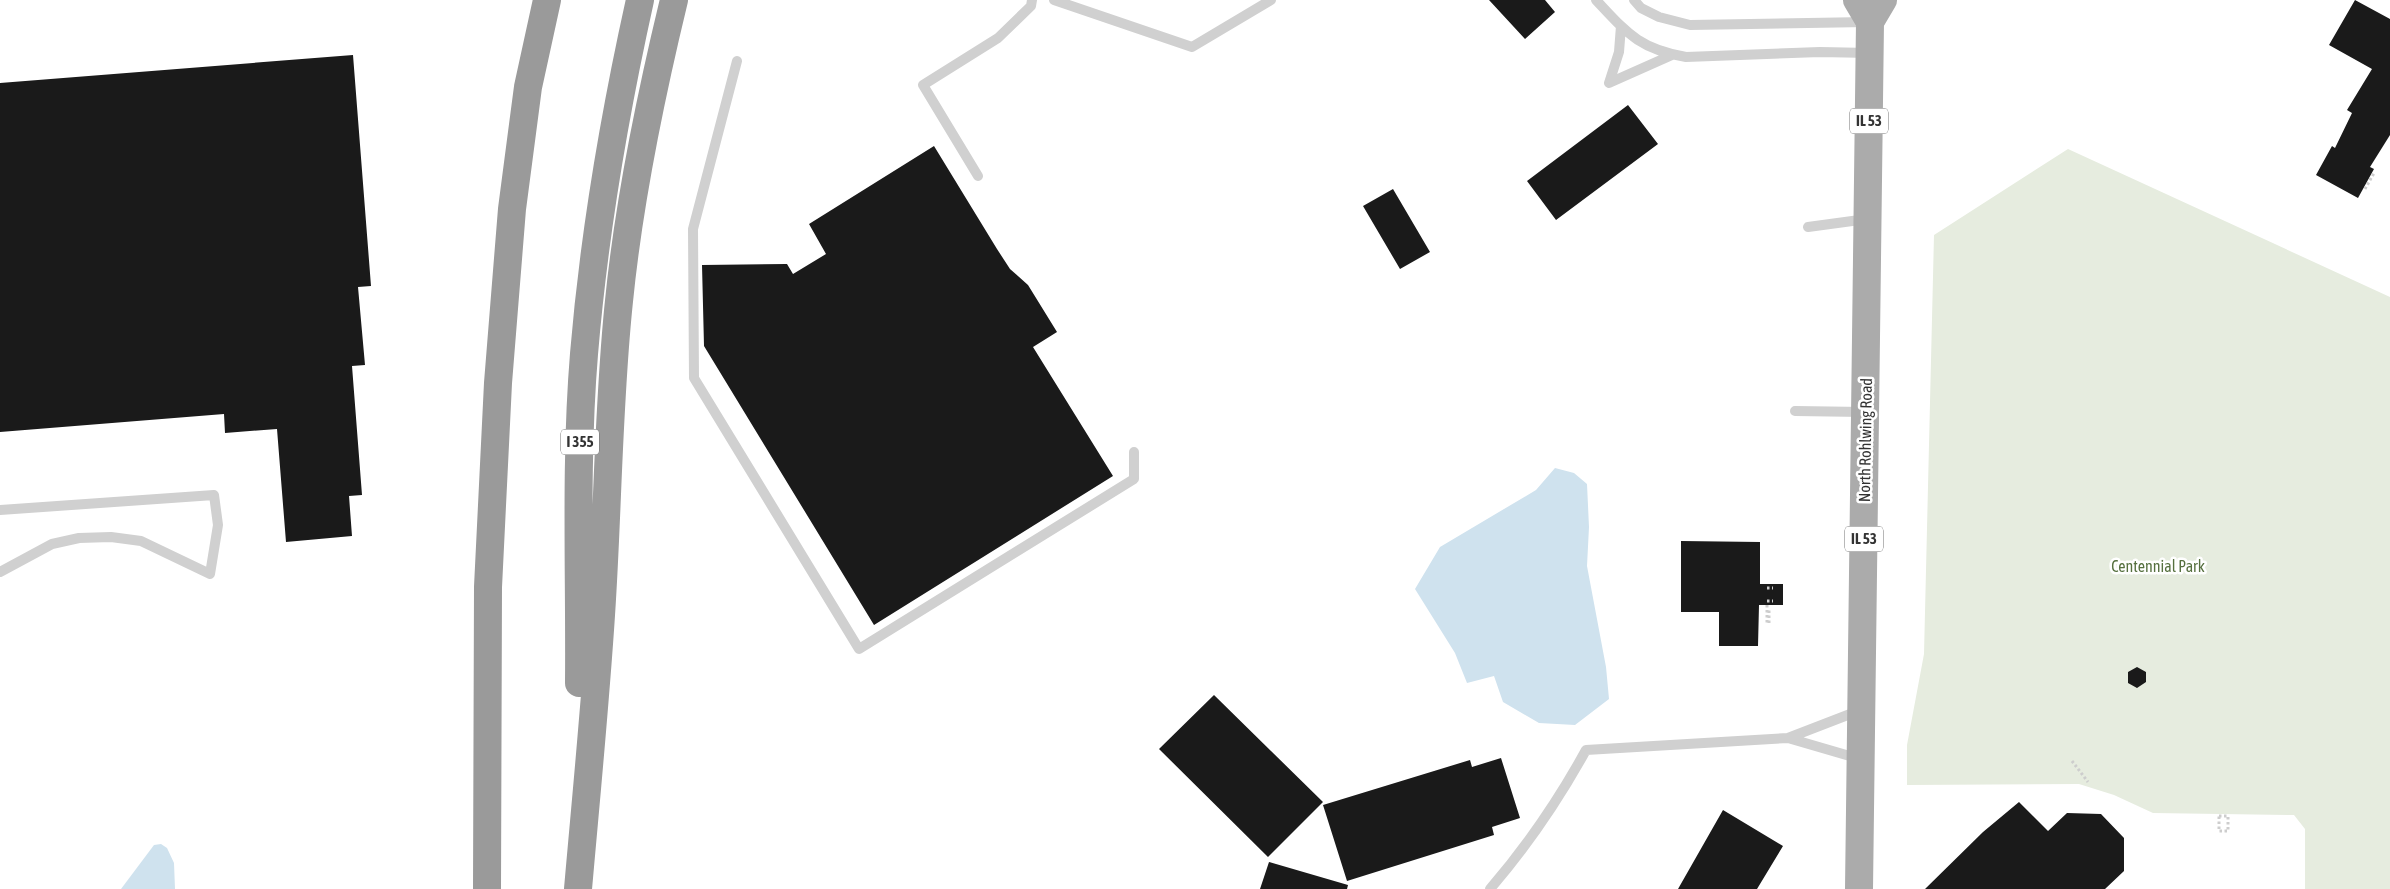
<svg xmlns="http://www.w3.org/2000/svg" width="2390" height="889" font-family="'Asap Condensed',sans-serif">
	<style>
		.green { fill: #e6ecdf }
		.water { fill: #cfe2ee }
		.building { fill: #1a1a1a }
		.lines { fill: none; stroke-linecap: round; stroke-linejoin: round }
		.path { stroke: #cdcdcd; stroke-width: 3; stroke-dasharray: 2.5 2.5; stroke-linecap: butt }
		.lane { stroke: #d0d0d0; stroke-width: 10 }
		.primary { stroke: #ababab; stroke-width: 28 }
		.highway { stroke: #9a9a9a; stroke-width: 28 }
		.labels { text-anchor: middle; stroke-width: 5; stroke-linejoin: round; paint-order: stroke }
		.shield { fill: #fff; stroke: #707070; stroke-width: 1 }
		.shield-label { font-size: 15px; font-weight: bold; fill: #333 }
		.street-label { font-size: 16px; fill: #333; stroke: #fff }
		.park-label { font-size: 16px; fill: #56703f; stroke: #fff }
	</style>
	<rect width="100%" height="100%" fill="#fff"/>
	<path class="green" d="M2068 149 2390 297V889H2305V829L2294 815 2153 813 2114 795 2079 784 1907 785V745L1924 654 1934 235Z"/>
	<path class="water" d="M1555 468 1574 473 1587 484 1589 527 1587 566 1606 667 1609 699 1575 725 1539 723 1503 702 1494 676 1467 683 1455 653 1415 589 1440 547 1536 490Z
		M161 844 167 848 174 863 175 889H121L154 845Z"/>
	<path class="building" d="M1489 0H1545L1555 12 1525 39Z
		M2355 0 2390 19V135L2370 167 2374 169 2358 198 2316 175 2332 146 2335 148 2352 113 2347 110 2372 69 2329 45Z
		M353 55 371 286 358 287 365 365 352 366 362 495 349 496 352 536 286 542 277 429 225 433 224 414 0 432V83Z
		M1628 105 1658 144 1556 220 1527 181Z
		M934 146 997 249 1010 269 1028 285 1057 332 1033 347 1113 476 874 625 704 346 702 265 787 264 793 274 826 254 809 224Z
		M1393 189 1430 252 1400 269 1363 206Z
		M1681 541 1760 542V584H1783V605H1759L1758 646H1719V612H1681Z
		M2137 667 2146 672V682L2137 688 2128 683V672Z
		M1214 695 1323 802 1268 857 1159 749Z
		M1501 758 1520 818 1492 827 1494 835 1347 881 1323 805 1470 760 1472 767Z
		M2019 802 2048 831 2067 813 2101 814 2124 838V871L2105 889H1925L1983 832Z
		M1723 810 1783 846 1757 889H1678Z
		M1269 862 1348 885 1347 889H1260Z"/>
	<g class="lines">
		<path class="path" d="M2365 189 2374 173
			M1767 588H1773
			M1767 601H1773
			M1767 605V623H1769V608
			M2072 761 2088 782
			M2219 816H2228V831H2219Z"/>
		<path class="lane" d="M1054 0 1192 47 1271 0
			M1596 0C1627 33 1639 49 1686 57L1820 52 1870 53
			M1634 0 1641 8 1659 17 1690 25 1867 22
			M1621 26 1619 52 1609 83 1672 55
			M737 61 693 229 694 378 859 649 1134 479V452
			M978 176 923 85 998 38 1031 6 1032 0
			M1808 227 1867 219
			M1795 411 1864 412
			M0 510 214 495 218 525 210 574 141 541 111 537 79 538 52 544 0 572
			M1858 711 1788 738 1860 759
			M1490 889C1527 846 1558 801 1586 750L1788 738"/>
		<path class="primary" d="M1857 0 1870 22
			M1859 889 1870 22 1883 0"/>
		<path class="highway" d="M579 683C580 573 575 463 584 354 594 234 614 117 640 0
			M487 889 488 587 498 383 512 209 528 87 547 0
			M578 889C586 798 595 707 601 615 608 511 608 405 619 301 629 200 650 99 674 0"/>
	</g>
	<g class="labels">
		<g class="shield">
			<rect x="1850" y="108.5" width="38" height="25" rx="4"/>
			<rect x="561" y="429.5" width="38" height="25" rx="4"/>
			<rect x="1845" y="526.5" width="38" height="25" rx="4"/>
		</g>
		<g class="shield-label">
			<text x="1869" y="126">IL 53</text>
			<text x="580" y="447">I 355</text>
			<text x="1864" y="544">IL 53</text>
		</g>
		<g class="street-label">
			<text transform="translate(1865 440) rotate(-89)" y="6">North Rohlwing Road</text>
		</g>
		<g class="park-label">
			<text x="2158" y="572">Centennial Park</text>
		</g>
	</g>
</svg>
